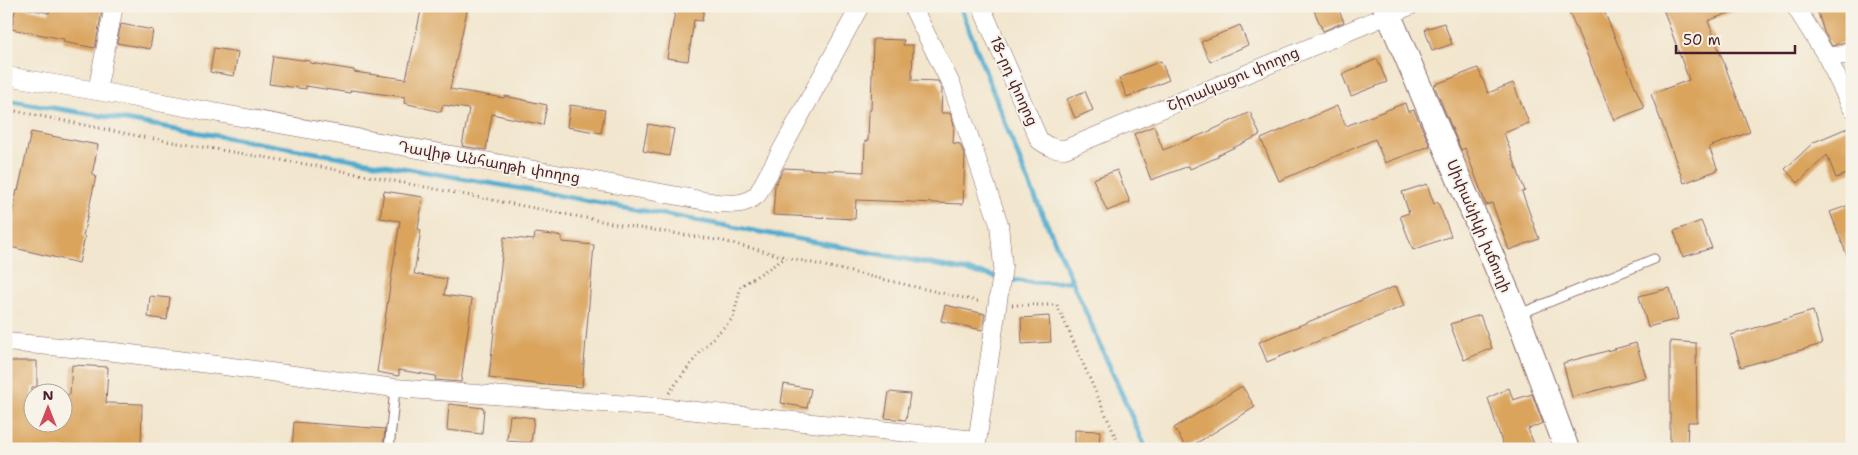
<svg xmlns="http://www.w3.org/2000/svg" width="1858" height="455" font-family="'Shantell Sans','Noto Sans Armenian',sans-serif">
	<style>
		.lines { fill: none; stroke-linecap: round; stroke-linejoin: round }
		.stream { stroke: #50abce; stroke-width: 5 }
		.building { fill: #daa45d }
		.lane-casing { stroke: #856564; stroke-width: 11 }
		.street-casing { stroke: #856564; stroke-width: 19 }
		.secondary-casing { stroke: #856564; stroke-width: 26 }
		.path { stroke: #856564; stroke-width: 3; stroke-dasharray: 1 4; stroke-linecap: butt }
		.lane { stroke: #fff; stroke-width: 9 }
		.street { stroke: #fff; stroke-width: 18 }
		.secondary { stroke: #fff; stroke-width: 24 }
		.labels { text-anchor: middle; stroke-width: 4; stroke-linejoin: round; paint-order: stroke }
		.street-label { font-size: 15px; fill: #4a1f2b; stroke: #f7f3e8 }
	</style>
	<rect width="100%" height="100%" fill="#f7f3e8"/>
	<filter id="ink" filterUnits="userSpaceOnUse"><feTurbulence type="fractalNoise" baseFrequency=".02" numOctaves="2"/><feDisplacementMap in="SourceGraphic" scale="10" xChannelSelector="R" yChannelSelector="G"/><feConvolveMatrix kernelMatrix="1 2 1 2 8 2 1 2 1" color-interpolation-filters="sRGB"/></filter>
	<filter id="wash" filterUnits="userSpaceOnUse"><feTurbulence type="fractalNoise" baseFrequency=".0096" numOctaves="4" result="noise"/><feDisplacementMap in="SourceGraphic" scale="20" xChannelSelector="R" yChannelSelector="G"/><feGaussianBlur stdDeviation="1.12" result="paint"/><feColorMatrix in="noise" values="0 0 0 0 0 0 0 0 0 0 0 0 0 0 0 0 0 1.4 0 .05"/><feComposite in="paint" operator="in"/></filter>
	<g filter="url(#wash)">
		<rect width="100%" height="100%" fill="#f2e6ce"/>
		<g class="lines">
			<path class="stream" d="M960 6 1025 174 1146 449
				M6 100C334 155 662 212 989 275 1020 283 1040 284 1072 281"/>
		</g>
		<g id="blocks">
			<path class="building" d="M16 6 49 13 50 6H103L95 48 63 42 64 39 11 29Z
				M422 6H468L450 89 504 98 505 96 547 105 543 125 492 114 486 150 462 146 469 109 443 105 441 112 404 103 405 97 351 90 350 93 306 86V89L269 84 273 56 310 61V63L354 70V72L406 79Z
				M676 6H704L702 21 694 20 688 61 667 58Z
				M1312 6H1337L1344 22 1323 31Z
				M1570 6H1602L1644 108 1614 120 1569 11 1572 10Z
				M1662 6 1744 7 1708 21 1750 132 1709 147 1718 170 1684 183 1651 94 1689 80Z
				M1816 6H1852V40L1832 46 1824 32Z
				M1444 23 1452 44 1432 51 1425 29Z
				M121 24 153 30 150 49 117 43Z
				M1240 25 1248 45 1210 62 1201 42Z
				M873 39 904 40 903 45H913L912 80 938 81 942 90 941 113H950L954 125 953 143 960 144 965 156 963 204 856 200 855 219 773 215 775 185 784 168 864 172 865 141H868L869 110H871Z
				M214 48 238 52 234 76 210 72Z
				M1377 59 1387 82 1351 96 1342 74Z
				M1161 61 1169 80 1127 97 1119 78Z
				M1478 68 1488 93 1513 83 1529 123 1504 133 1525 191 1522 192 1539 239 1509 250 1492 203 1486 205 1465 148 1461 150 1434 85Z
				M1085 91 1093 110 1075 118 1067 99Z
				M1405 103 1408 112 1414 110 1430 146 1385 163 1375 139 1279 181 1261 139 1337 106 1346 126Z
				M570 105 605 110 601 133 567 127Z
				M1250 112 1260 135 1218 155V157L1190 169 1189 166 1151 180 1134 134 1154 126 1163 150 1208 132Z
				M648 124 674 129 669 156 643 151Z
				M1852 126V172L1836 178 1827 155 1798 183 1785 169 1814 142Z
				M31 132 98 145 92 175 96 176 83 236 85 237 79 263 6 246V233L9 220H11L17 190 18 191Z
				M1117 170 1130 202 1107 211 1093 179Z
				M1427 184 1434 204 1438 202 1451 236 1413 250 1400 216 1409 213 1402 192Z
				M384 191 423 197 418 229 421 230 414 274 447 279 444 295 472 299 461 382 435 380 436 376 399 370V376L377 372 400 221 380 218Z
				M1852 204V265L1851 266 1830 212Z
				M1701 221 1712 248 1683 257 1674 231Z
				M535 233 562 236V242L594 245 582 387 546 384V385L489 378 504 237 534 240Z
				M1396 286 1404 306 1267 362 1259 342Z
				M1670 288 1678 319 1648 327 1639 296Z
				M150 296 170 298 167 320 148 317Z
				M945 305 985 314 982 330 941 321Z
				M1813 311 1822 344 1741 367 1731 335Z
				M1480 315 1492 348 1464 360 1450 324Z
				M1049 316 1051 342 1022 344 1021 318Z
				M1670 341 1696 343 1697 422H1688L1687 448 1670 449Z
				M1636 343 1646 377 1572 397 1563 363Z
				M6 361H37V387H32V422H62V395H70L72 365 108 367 106 403 142 404 141 449H6Z
				M784 384 811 389 807 408 781 403Z
				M1242 386 1255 407 1187 449 1174 428Z
				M1509 388 1513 400 1532 394 1543 423 1528 429 1536 449H1504L1488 398Z
				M889 392 910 394 906 420 885 418Z
				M449 404 484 408 482 434 447 430Z
				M510 415 534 418 531 443 507 441Z
				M294 422 385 429 383 449H292Z
				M1075 430 1100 431 1099 446 1075 445Z"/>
		</g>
	</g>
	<g filter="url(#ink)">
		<use href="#blocks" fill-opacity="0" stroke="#856564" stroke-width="1"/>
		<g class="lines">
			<defs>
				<path id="lane" d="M1517 315 1654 259
					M389 449 395 388"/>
				<path id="street" d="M912 6 952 86 999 224 1003 267 976 449
					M981 6 1039 140C1048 147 1054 149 1065 149L1410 6
					M1795 6 1827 57 1852 108
					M1827 57 1852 54
					M6 76 97 91 717 203C734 204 743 206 757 195L860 6
					M97 91 114 6
					M6 342 115 352 395 388 658 407 976 440"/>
				<path id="secondary" d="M1385 6 1517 315 1567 449"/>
			</defs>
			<use href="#lane" class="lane-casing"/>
			<use href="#street" class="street-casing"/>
			<use href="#secondary" class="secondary-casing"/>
			<path class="path" d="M6 109 148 138 311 165 627 226 723 241 786 257 981 302
				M1012 305H1057L1121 449
				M669 393 702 349 733 318 741 286 785 258"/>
			<use href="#lane" class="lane"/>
			<use href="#street" class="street"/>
			<use href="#secondary" class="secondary"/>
		</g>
	</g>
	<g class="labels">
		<g class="street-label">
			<text transform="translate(1233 79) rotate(-23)" y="5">Շիրակացու փողոց</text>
			<text transform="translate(1014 81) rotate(66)" y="5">18-րդ փողոց</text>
			<text transform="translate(489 162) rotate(10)" y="5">Դավիթ Անհաղթի փողոց</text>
			<text transform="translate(1479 226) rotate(67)" y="5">Սիփանիկի խճուղի</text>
		</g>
	</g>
	<rect width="1858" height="455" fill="none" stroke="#f7f3e8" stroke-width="25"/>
	<g transform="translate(48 408)"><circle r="24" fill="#f7f3e8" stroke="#b29e9c"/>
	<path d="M0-4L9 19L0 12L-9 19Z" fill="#d1495b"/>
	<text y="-8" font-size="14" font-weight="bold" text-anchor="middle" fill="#4a1f2b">N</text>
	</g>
	<path d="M1676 45v8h119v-8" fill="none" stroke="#4a1f2b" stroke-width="2.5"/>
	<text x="1683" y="45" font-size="15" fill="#4a1f2b" stroke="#f7f3e8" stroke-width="4" paint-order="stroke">50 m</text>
</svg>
